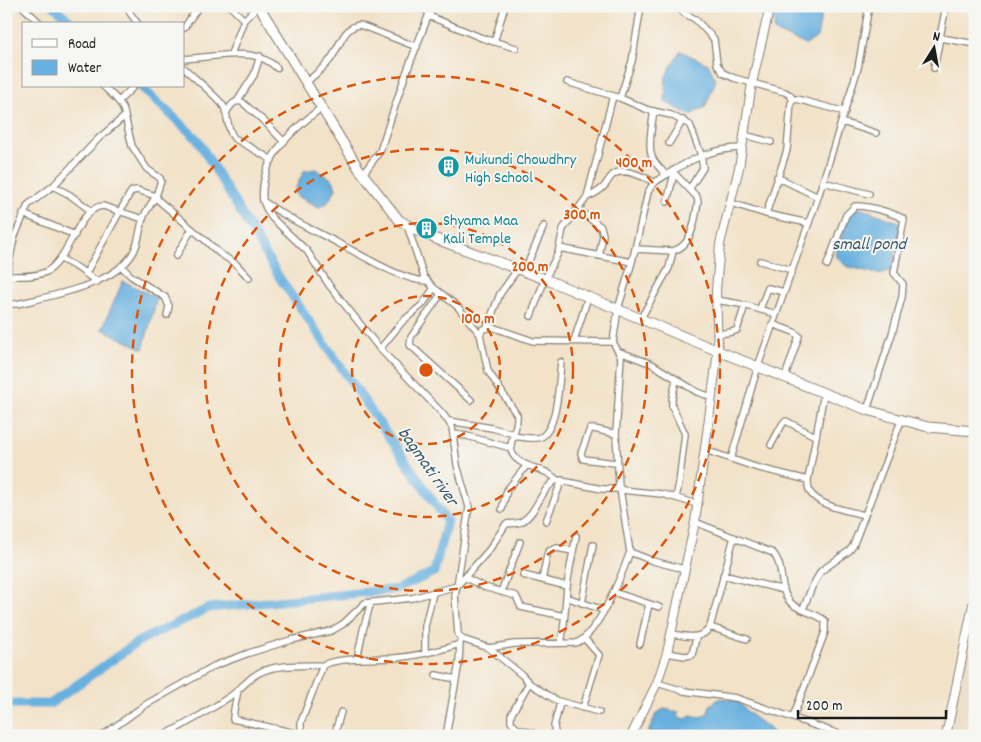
<svg xmlns="http://www.w3.org/2000/svg" width="981" height="742" font-family="Dekko,sans-serif">
	<style>
		.built { fill: #e7d4b7 }
		.water { fill: #68b0df; stroke: #42667e }
		.lines { fill: none; stroke-linecap: round; stroke-linejoin: round }
		.river { stroke: #68b0df; stroke-width: 9 }
		.minor-casing { stroke: #877f72; stroke-width: 8 }
		.tertiary-casing { stroke: #877f72; stroke-width: 10 }
		.primary-casing { stroke: #877f72; stroke-width: 11 }
		.minor { stroke: #fff; stroke-width: 5.5 }
		.tertiary { stroke: #fff; stroke-width: 8 }
		.primary { stroke: #fff; stroke-width: 9 }
		.ring { fill: none; stroke: #de560d; stroke-width: 2.5; stroke-dasharray: 9 6 }
		.labels { text-anchor: middle; stroke-width: 4; stroke-linejoin: round; paint-order: stroke }
		.culture-label { font-size: 16px; fill: #0d838f; stroke: #f6f6f2; text-anchor: start }
		.water-label { font-size: 18px; font-style: italic; fill: #3a576a; stroke: #f6f6f2 }
		.centre { fill: #de560d; stroke: #f6f6f2; stroke-width: 2.5 }
		.ring-label { font-size: 15px; text-anchor: middle; font-weight: bold; fill: #de560d; stroke: #f6f6f2; stroke-width: 4; stroke-linejoin: round; paint-order: stroke }
	</style>
	<rect width="100%" height="100%" fill="#f6f6f2"/>
	<filter id="ink" filterUnits="userSpaceOnUse"><feTurbulence type="fractalNoise" baseFrequency=".02" numOctaves="2"/><feDisplacementMap in="SourceGraphic" scale="10" xChannelSelector="R" yChannelSelector="G"/><feConvolveMatrix kernelMatrix="1 2 1 2 8 2 1 2 1" color-interpolation-filters="sRGB"/></filter>
	<filter id="wash" filterUnits="userSpaceOnUse"><feTurbulence type="fractalNoise" baseFrequency=".0096" numOctaves="4" result="noise"/><feDisplacementMap in="SourceGraphic" scale="20" xChannelSelector="R" yChannelSelector="G"/><feGaussianBlur stdDeviation="1.12" result="paint"/><feColorMatrix in="noise" values="0 0 0 0 0 0 0 0 0 0 0 0 0 0 0 0 0 1.4 0 .05"/><feComposite in="paint" operator="in"/></filter>
	<g filter="url(#wash)">
		<rect width="100%" height="100%" fill="#f2e2c8"/>
		<path class="built" d="M975 606V736H950Z"/>
		<path class="water" d="M775 6H823L817 37 806 45 774 31Z
			M680 51 708 64 716 80 705 107 690 115 665 102 666 76Z
			M316 169 333 180 336 189 327 203 319 207 297 196 294 192 304 171Z
			M855 209H863L901 223 892 270 878 274 846 266 835 255 849 215Z
			M123 281 157 298 143 349 102 329Z
			M721 698 739 702C748 716 765 723 776 736H688L676 733H648L656 714 664 709 679 712 678 717 686 719 690 715 701 717 708 713 710 705Z"/>
		<g class="lines">
			<path class="river" d="M54 6 73 24
				M6 704H50L139 641 209 608 398 589 434 572 447 521 279 277 197 139 140 86"/>
		</g>
	</g>
	<g filter="url(#ink)">
		<g class="lines">
			<defs>
				<path id="minor" d="M22 6 41 24
					M128 6 130 13 138 24
					M230 6 244 20
					M419 6 430 13
					M678 6 685 14 695 19 714 39 717 64 723 73 734 78 785 92 790 95 793 100
					M429 16 482 38 516 48
					M184 28 199 6
					M941 38 975 44
					M494 42 505 6
					M231 54 244 20 258 6
					M184 59C194 58 205 57 215 56 239 54 259 51 277 68
					M184 68C192 76 220 99 224 107 229 118 226 128 234 138L272 160
					M934 68 946 6
					M567 82 620 98 648 110 671 115 690 125 701 155 703 168 690 188
					M306 83C314 75 323 69 330 60 339 49 343 26 360 25L417 47
					M620 98 632 61 641 6
					M238 100 254 75 260 56
					M119 101 134 86
					M321 108C291 131 259 159 263 201 286 218 313 230 338 243 362 255 402 281 427 281
					M654 111C652 123 647 150 653 159 656 165 662 170 666 175
					M226 113C230 107 234 99 242 102L266 123 283 141
					M125 116 132 146 147 169 160 178 161 181 156 196 158 200 205 240 219 253 236 264 249 278
					M842 122 876 133
					M744 135 771 142
					M669 143 683 120
					M363 174 380 151 404 79 432 6
					M777 177 818 197
					M823 182 869 194
					M53 186 70 195 90 210
					M587 197C595 194 601 191 606 184 608 181 610 177 613 175 623 166 644 177 654 182
					M667 202 674 174
					M731 203 766 214 808 223
					M577 209 601 227 603 235 599 256
					M23 214 75 235
					M766 214 787 150 791 103 793 100 797 99 845 112
					M407 225 424 277 434 288 457 306 480 334 488 371 517 415C518 426 512 435 511 446 510 464 536 467 548 473 551 475 554 477 557 480
					M559 248 632 262
					M635 249 673 251C693 246 695 218 698 202L697 197 672 171
					M176 256 192 229
					M61 259 78 268 97 282
					M760 261 792 270
					M827 265 846 215 855 206C867 205 893 213 904 219L894 273 903 284 902 297 892 334 867 410
					M121 266 131 276 165 297 169 306 167 315
					M524 272 544 226
					M7 276C20 276 34 277 46 272 70 259 78 207 103 206L143 219
					M6 279 14 238 28 205 53 186 99 138 125 116C123 102 112 95 103 86
					M441 294 411 337 410 345 471 400
					M716 300 740 304 776 314
					M6 304H17C50 296 115 285 133 253 140 241 139 228 144 216 147 209 152 203 156 196L137 190 132 191 129 195 86 273
					M760 309 768 288 784 292
					M531 316 545 279 558 253 563 229 587 197 613 96
					M641 318 669 268 673 251
					M772 324 794 332 799 336 785 377
					M487 327 500 294 517 270
					M480 334 483 329 492 327 533 341 613 342
					M718 334 732 332 737 330 745 305
					M574 341 588 297
					M380 349 402 322 422 305 434 288
					M620 352 652 364 697 392 712 397
					M824 393 808 480C808 484 808 489 810 492 818 506 849 511 864 515
					M449 421 492 428 514 434
					M453 434 467 436 511 448
					M616 434 594 429H590L581 453 583 459 616 463
					M513 436C521 437 534 440 541 437 558 428 559 380 561 362
					M771 445 783 423 786 421 815 436
					M705 450 755 467 808 480
					M731 459 758 366 818 197 858 68 869 6
					M676 498 679 483 685 434 672 406V399L676 380
					M697 504 662 494 622 490 619 487 616 434 621 357 613 342 618 309 632 262 648 192C653 182 659 179 668 174 691 159 714 148 742 148
					M502 509 507 490 527 465
					M546 521 562 480
					M695 522 773 553C785 566 778 589 790 602 799 612 816 612 825 621V632L793 717
					M630 552C622 574 598 635 576 643L514 644 489 648 462 639 458 634 455 595 457 586 489 550 506 524C511 523 517 524 521 522 537 514 541 487 557 480L602 489H620L630 552 653 561 684 569
					M523 575 567 586
					M723 575 784 590
					M464 577 484 587 516 596 521 607 564 616
					M542 580 547 555 549 551 557 548 573 551
					M501 592 520 542
					M613 592 659 607
					M566 597 603 610
					M582 603 593 545
					M803 609 812 587 821 571 849 551 853 546 901 421
					M710 627 747 639
					M672 634C686 636 701 641 710 627L734 537
					M561 643C565 625 565 606 567 587 569 570 573 553 576 536
					M640 644 649 604
					M489 648 522 675 529 683 560 703 554 726 555 733 558 736
					M425 653V626L433 593
					M667 653 685 656 692 655 696 638
					M357 659 363 630 371 602
					M436 675 456 679
					M657 683 684 691 736 698 845 736
					M238 690 234 710 233 719 304 735
					M558 701 599 712
					M583 708 599 655 584 638
					M516 728 542 736
					M102 736 145 705 214 666 249 653 291 640 331 631 343 624 365 603 412 598 457 586 469 507 457 465 452 427 443 414 380 349 329 285 307 251 272 218 267 210 263 201
					M163 736C188 723 209 711 232 695 243 687 253 673 266 670 284 664 305 666 323 665
					M305 736 301 732V722L323 665C340 657 375 659 394 658 417 656 438 651 460 644
					M334 736 341 712
					M446 736 459 663 460 642
					M514 736 516 728 511 722V715L529 683"/>
				<path id="tertiary" d="M631 736 657 683 667 653 695 522 718 351 716 290 720 244 739 168 752 83 770 6
					M946 736 975 595"/>
				<path id="primary" d="M259 6 359 169 399 220 416 230 436 239 545 279 718 351 867 410 928 427 975 431"/>
			</defs>
			<use href="#minor" class="minor-casing"/>
			<use href="#tertiary" class="tertiary-casing"/>
			<use href="#primary" class="primary-casing"/>
			<use href="#minor" class="minor"/>
			<use href="#tertiary" class="tertiary"/>
			<use href="#primary" class="primary"/>
		</g>
	</g>
	<g class="ring">
		<circle cx="426" cy="370" r="74"/>
		<circle cx="426" cy="370" r="147"/>
		<circle cx="426" cy="370" r="221"/>
		<circle cx="426" cy="370" r="294"/>
	</g>
	<defs>
		<symbol id="building-disc" viewBox="-11 -11 22 22"><circle r="9.5" fill="#0f9aa8" stroke="#f6f6f2"/><path d="M-4-6H4V6H1V3H-1V6H-4ZM-2.5-4.3h1.7v1.8h-1.7ZM.8-4.3h1.7v1.8H.8ZM-2.5-1h1.7V.8h-1.7ZM.8-1h1.7V.8H.8Z" fill="#fff"/></symbol>
	</defs>
	<g fill-rule="evenodd">
		<use href="#building-disc" x="436" y="154" width="25" height="25"/>
		<use href="#building-disc" x="414" y="216" width="25" height="25"/>
	</g>
	<g class="labels">
		<g class="culture-label">
			<text x="465" y="164">Mukundi Chowdhry<tspan x="465" dy="18">High School</tspan></text>
			<text x="443" y="225">Shyama Maa<tspan x="443" dy="18">Kali Temple</tspan></text>
		</g>
		<g class="water-label">
			<text x="869" y="249">small pond</text>
			<text transform="translate(429 466) rotate(55)" y="6">bagmati river</text>
		</g>
	</g>
	<circle cx="426" cy="370" r="8" class="centre"/>
	<g class="ring-label">
		<text x="634" y="167">400 m</text>
		<text x="582" y="219">300 m</text>
		<text x="530" y="271">200 m</text>
		<text x="478" y="323">100 m</text>
	</g>
	<rect width="981" height="742" fill="none" stroke="#f6f6f2" stroke-width="25"/>
	<rect x="22" y="22" width="162" height="65" fill="#f6f6f2" stroke="#9f9f9c"/>
	<rect x="32" y="39" width="25" height="8" fill="#ffffff" stroke="#9f9f9c"/>
	<text x="68" y="48" font-size="15" fill="#1c1c1c">Road</text>
	<rect x="32" y="60" width="25" height="15" fill="#68b0df" stroke="#9f9f9c"/>
	<text x="68" y="72" font-size="15" fill="#1c1c1c">Water</text>
	<g transform="translate(934 48) rotate(11)" stroke="#f6f6f2" stroke-width="4" paint-order="stroke">
	<path d="M0-4L9 19L0 12L-9 19Z" fill="#1c1c1c"/>
	<text y="-8" font-size="14" font-weight="bold" text-anchor="middle" fill="#1c1c1c">N</text>
	</g>
	<path d="M798 710v8h148v-8" fill="none" stroke="#1c1c1c" stroke-width="2.5"/>
	<text x="806" y="710" font-size="15" fill="#1c1c1c" stroke="#f6f6f2" stroke-width="4" paint-order="stroke">200 m</text>
</svg>
